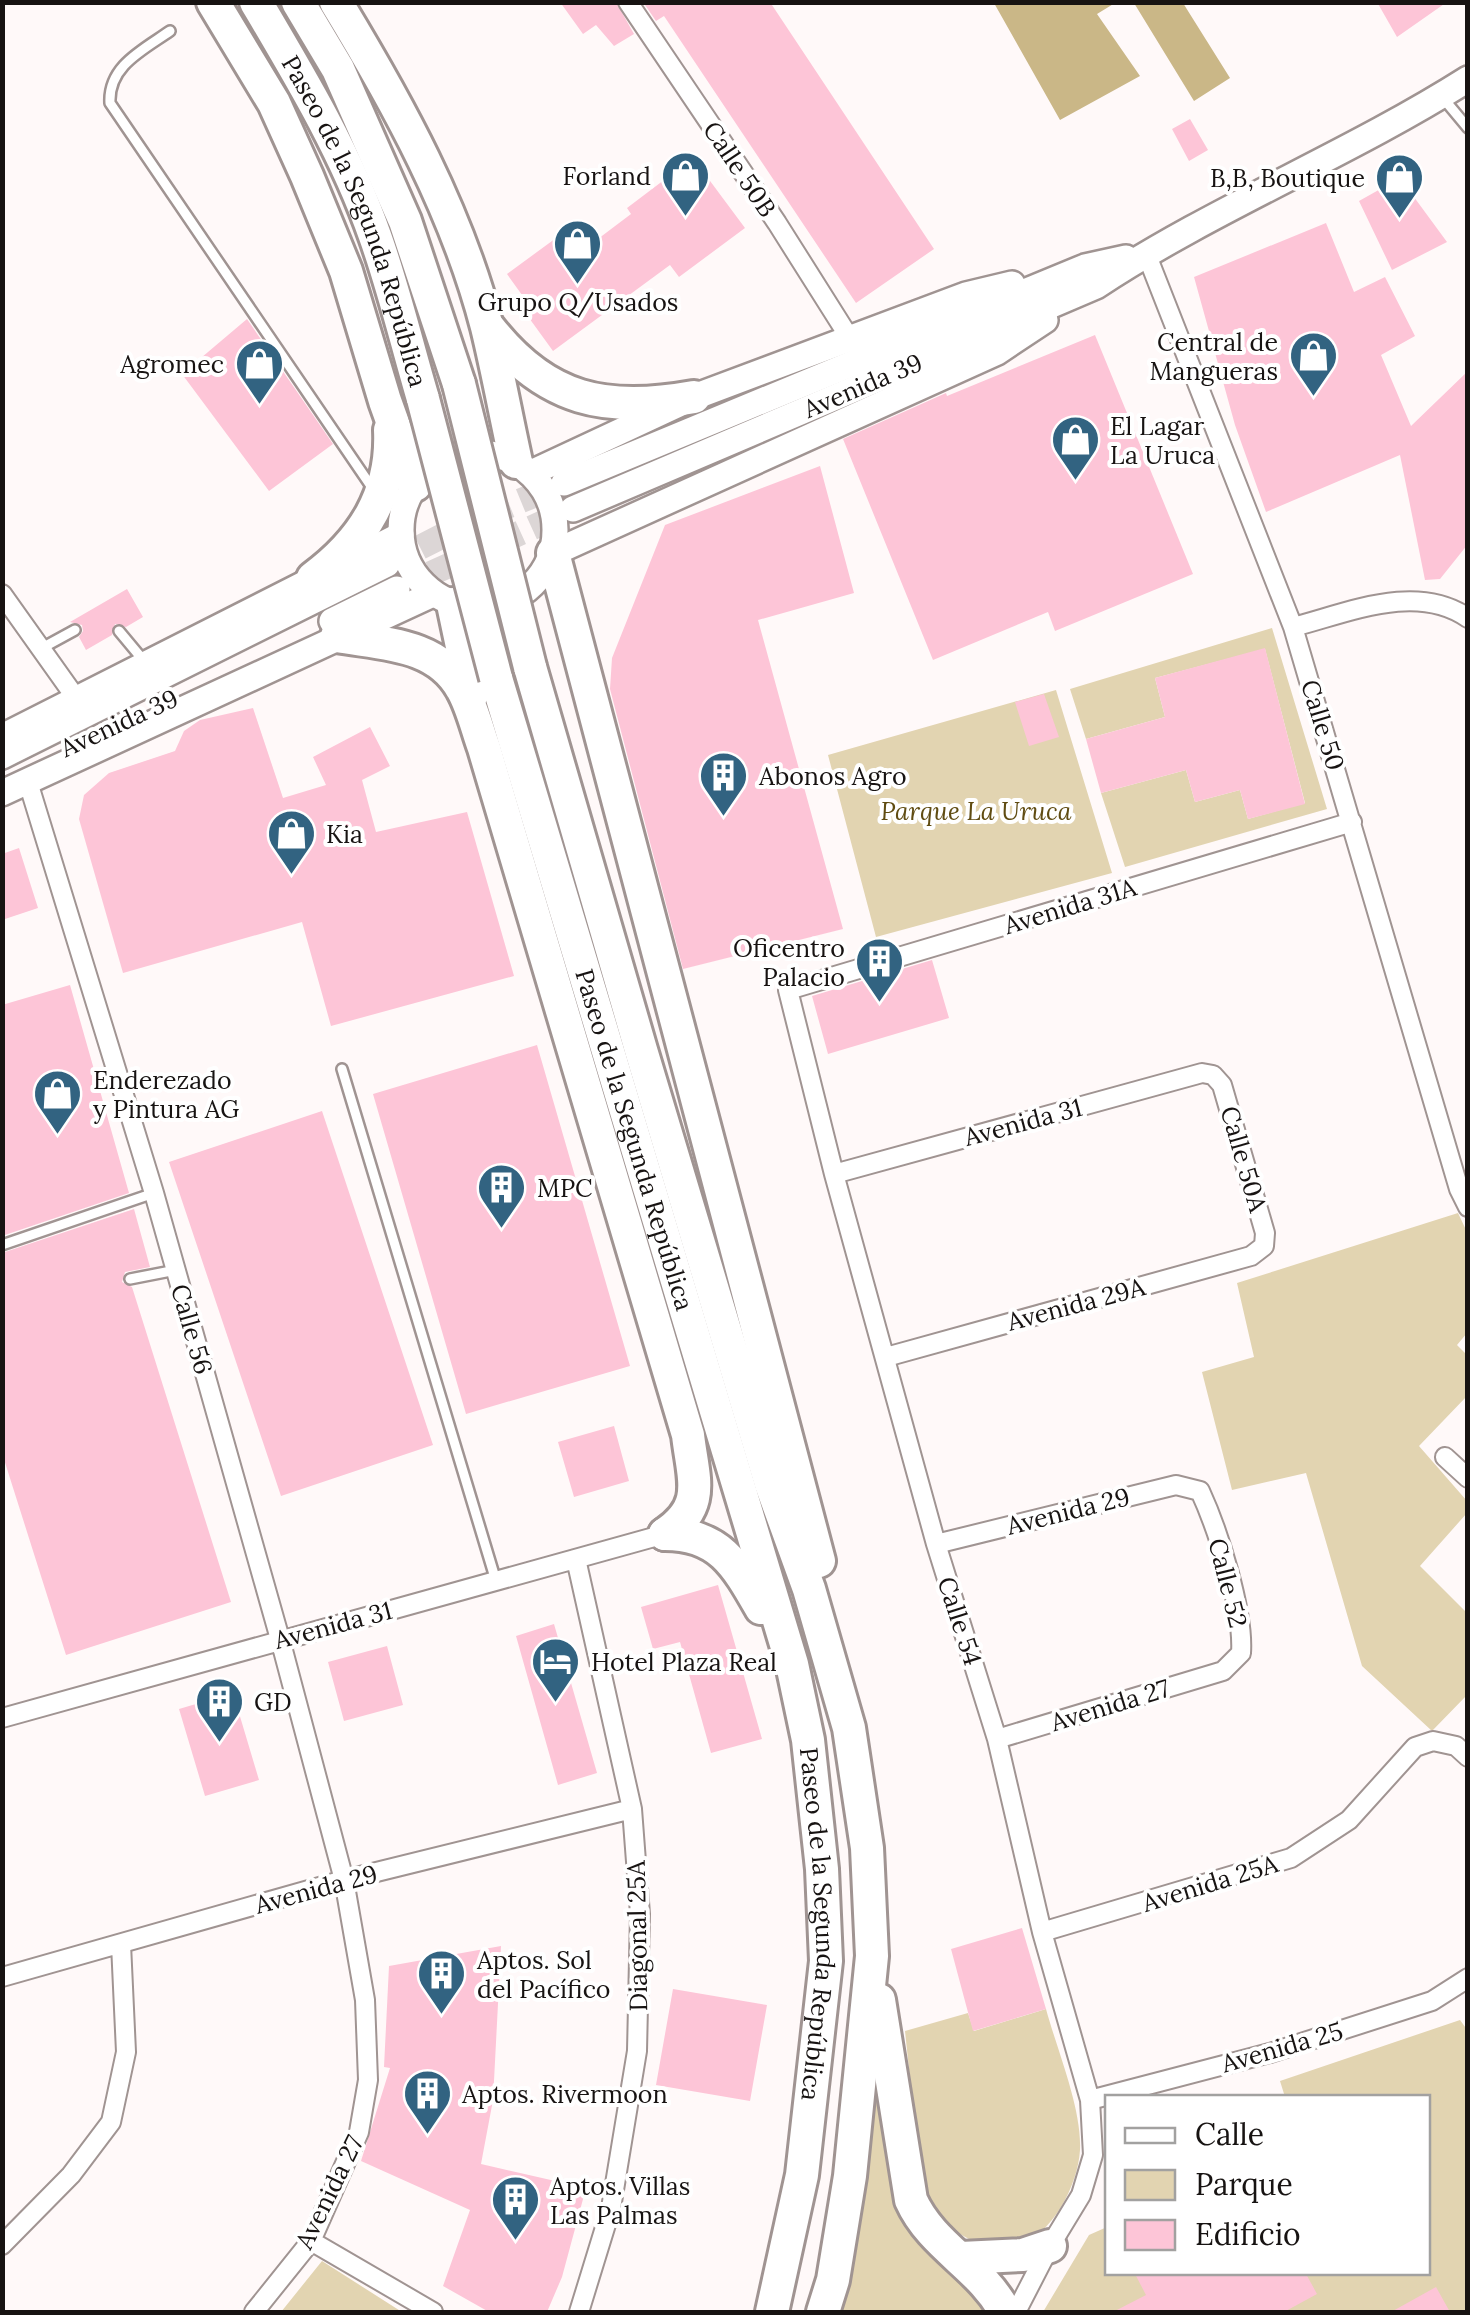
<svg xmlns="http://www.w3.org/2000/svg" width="1470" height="2315" font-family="Lora,serif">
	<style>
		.green { fill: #e2d4b1 }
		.forest { fill: #cab787 }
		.building { fill: #fdc5d7 }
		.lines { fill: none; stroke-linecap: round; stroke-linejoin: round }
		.secondary-tunnel { stroke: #dcd6d6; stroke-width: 25; stroke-dasharray: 25 12; stroke-linecap: butt }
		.lane-casing { stroke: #a09492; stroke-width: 14 }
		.street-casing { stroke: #a09492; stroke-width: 22 }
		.secondary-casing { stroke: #a09492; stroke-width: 30 }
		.highway-casing { stroke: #a09492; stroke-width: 38 }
		.lane { stroke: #fff; stroke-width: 9 }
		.street { stroke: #fff; stroke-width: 18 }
		.secondary { stroke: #fff; stroke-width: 25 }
		.highway { stroke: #fff; stroke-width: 32 }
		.highway-bridge-casing { stroke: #a09492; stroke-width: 38; stroke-linecap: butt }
		.highway-bridge { stroke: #fff; stroke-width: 32 }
		.labels { text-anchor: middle; stroke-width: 8; stroke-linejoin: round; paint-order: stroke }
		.street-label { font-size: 25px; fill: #171312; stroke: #fff }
		.poi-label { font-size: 25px; fill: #171312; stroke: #fff; text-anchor: start }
		.park-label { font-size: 25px; font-style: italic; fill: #604c12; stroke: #fff }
	</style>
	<rect width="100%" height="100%" fill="#fff9f9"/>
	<path class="green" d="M1272 628 1327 809 1125 867 1101 793 1186 770 1195 802 1240 790 1248 819 1305 803 1265 649 1155 678 1165 717 1086 739 1070 689Z
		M1056 690 1112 873 876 937 828 755Z
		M1458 1213 1467 1232V1333L1457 1345 1467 1355V1396L1419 1446 1467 1501V1513L1420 1566 1467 1613V1695L1432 1731 1362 1666 1306 1473 1232 1490 1202 1372 1254 1357 1237 1283Z
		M1046 2009C1057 2050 1082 2108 1080 2150 1078 2185 1052 2237 1015 2246 976 2255 929 2219 920 2183 917 2169 917 2152 916 2138 912 2102 909 2067 905 2031L968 2013 974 2031Z
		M1460 2020 1468 2031 1467 2312H1043L1089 2235 1107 2227 1108 2272H1428V2098L1285 2097 1280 2081Z
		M881 2064 891 2137 991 2312H829L851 2243Z
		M322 2261 402 2312H281Z"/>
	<path class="forest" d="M994 3H1115L1097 14 1140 76 1060 120Z
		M1134 3H1183L1230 78 1194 101Z"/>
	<path class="building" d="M560 2H616L634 34 614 46 596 25 583 34Z
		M643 2H770L934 249 856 303 664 16 656 21Z
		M1377 2H1447L1397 37Z
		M1190 119 1208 150 1189 161 1172 129Z
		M693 158 745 228 679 277 670 265 553 351 516 300 522 295 507 274 567 230 582 251 631 214 627 208Z
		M1400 178 1447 242 1392 270 1359 201Z
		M1326 223 1354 292 1385 277 1415 336 1381 355 1411 426 1468 371V544L1440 579 1425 580 1400 455 1266 512 1235 425 1194 277Z
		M247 319 333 444 269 491 182 374Z
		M1095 335 1193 574 1055 631 1048 612 933 660 843 439 946 393 947 396Z
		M820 466 854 593 758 620 843 929 683 969 610 689 612 658 665 525Z
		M127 589 143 617 126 627 115 624 112 635 86 650 79 637 83 631 82 625 70 622Z
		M1265 648 1305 804 1248 819 1240 790 1195 802 1186 770 1101 793 1086 739 1165 717 1155 678Z
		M1044 694 1059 737 1029 746 1015 702Z
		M253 708 283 798 326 785 313 757 370 727 390 766 362 780 376 832 467 812 514 976 331 1026 302 922 123 973 79 819 84 795 109 773 175 751 184 731 200 720Z
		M19 848 38 908 2 920V854Z
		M932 960 949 1018 828 1054 812 996Z
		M70 985 129 1193 2 1236V1005Z
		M537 1045 630 1366 466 1414 373 1094Z
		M322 1111 433 1445 281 1496 169 1162Z
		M134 1209 150 1267 125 1272 122 1282 132 1287 231 1602 66 1655 2 1453V1253Z
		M614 1426 629 1481 574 1497 558 1442Z
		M718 1585 762 1739 711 1753 680 1642 653 1649 641 1607Z
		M554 1624 597 1773 558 1785 516 1636Z
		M387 1646 403 1705 344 1721 328 1662Z
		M233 1693 259 1780 205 1796 179 1709Z
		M1022 1928 1046 2009 973 2031 951 1949Z
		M501 1946 493 2100 481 2164 586 2188 562 2277 547 2312H489L443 2286 470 2210 361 2161 390 2068 384 2067 389 1966Z
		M673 1989 767 2005 750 2101 656 2085Z
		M1134 2272H1305L1317 2294 1284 2312H1113L1146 2295Z
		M1436 2287 1450 2312H1391Z"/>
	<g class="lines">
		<path class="secondary-tunnel" d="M387 564 474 520 564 483
			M397 589 573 509"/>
		<defs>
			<path id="lane" d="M170 31C143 50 108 66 110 103L373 489
				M1443 98 1468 128
				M119 631 144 661
				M42 648 75 630
				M342 1069 496 1581
				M2 1245 154 1193
				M130 1279 176 1270"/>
			<path id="street" d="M628 2 777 223 849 337
				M1146 253 1293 627 1459 1189 1468 1207
				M2 594 76 698
				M1293 627C1348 613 1416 582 1468 618
				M28 782 154 1193 280 1639 344 1880 365 2000 368 2080 359 2132 311 2241 254 2312
				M834 1174 1202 1073 1213 1075 1222 1085 1265 1233 1264 1246 1251 1256 886 1357
				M1445 1457 1468 1478
				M936 1544 1176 1485 1200 1491C1218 1530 1244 1611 1241 1653L1223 1671 997 1739
				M576 1559 632 1809 640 1914 637 2051 611 2208 579 2312
				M2 1718 665 1534
				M1042 1932 1291 1858 1349 1820 1415 1747 1433 1741 1456 1746 1468 1757
				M2 1977 344 1880 632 1809
				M1090 2100 1270 2053 1432 2001 1468 1978
				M311 2241 433 2312
				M2 2245 71 2175 111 2122 126 2052 121 1944
				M1016 2312 1050 2246 1081 2195 1093 2155 1090 2100 1042 1932 997 1739 936 1544 834 1174 788 990 1352 822"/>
			<g id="secondary">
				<circle cx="478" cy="530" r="77"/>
				<path d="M531 473 694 397 966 295 1012 284"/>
				<path d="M564 483 1085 267 1126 258"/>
				<path id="s1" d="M573 509 1096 286C1214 208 1348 155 1468 79"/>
				<path d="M553 553 997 352 1045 320"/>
				<path d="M332 621 397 589"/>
				<path d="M2 737 401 535"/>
				<path d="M2 756 387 564"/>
				<path d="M2 793 433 594"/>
			</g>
			<g id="highway">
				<path d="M213 2 274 103 307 176 346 271 385 401 415 485"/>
				<path id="s2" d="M256 2C301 78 346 153 375 236 394 289 407 345 423 399"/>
				<path d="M298 2 338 69 405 221 459 384"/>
				<path d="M336 2C398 104 457 211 487 327 498 372 506 417 516 462"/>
				<path d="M489 328C546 401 606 413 694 397"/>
				<path d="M553 553 819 1561"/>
				<path d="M313 578C363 541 393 494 390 430"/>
				<path d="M453 604 472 694"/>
				<path d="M337 636C382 644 437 643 462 689 472 706 477 729 484 748L688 1435C693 1479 707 1506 665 1534"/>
				<path d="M530 667 641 1050 771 1484 809 1589 849 1728 867 1848 872 1956 850 2176 833 2280 823 2312"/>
				<path id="s3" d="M496 678 792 1664 808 1740 822 1869 826 1961 802 2175 772 2312"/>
				<path d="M665 1534C719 1534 736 1564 761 1608"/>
				<path d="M879 2000 911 2200C932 2247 982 2267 1005 2312"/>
				<path d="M961 2258 1023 2255 1050 2246"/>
			</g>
		</defs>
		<use href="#lane" class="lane-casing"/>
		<use href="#street" class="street-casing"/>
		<use href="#secondary" class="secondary-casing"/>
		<use href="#highway" class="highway-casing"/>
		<use href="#lane" class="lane"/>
		<use href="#street" class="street"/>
		<use href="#secondary" class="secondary"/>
		<use href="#highway" class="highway"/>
		<defs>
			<path id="highway-bridge" d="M459 384 530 667
				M423 399 496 678"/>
		</defs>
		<use href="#highway-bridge" class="highway-bridge-casing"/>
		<use href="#highway-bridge" class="highway-bridge"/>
	</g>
	<defs>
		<symbol id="shop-pin" viewBox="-11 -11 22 30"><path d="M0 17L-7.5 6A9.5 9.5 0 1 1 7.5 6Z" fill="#326381" stroke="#fff"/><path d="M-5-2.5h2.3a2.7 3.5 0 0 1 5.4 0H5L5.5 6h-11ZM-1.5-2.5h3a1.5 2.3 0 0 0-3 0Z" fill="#fff"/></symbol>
		<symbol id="building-pin" viewBox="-11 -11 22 30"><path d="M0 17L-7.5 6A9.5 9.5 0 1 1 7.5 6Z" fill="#326381" stroke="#fff"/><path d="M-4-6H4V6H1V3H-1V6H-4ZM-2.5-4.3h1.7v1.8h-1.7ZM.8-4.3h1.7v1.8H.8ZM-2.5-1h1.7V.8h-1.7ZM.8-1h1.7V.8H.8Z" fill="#fff"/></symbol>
		<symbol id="hotel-pin" viewBox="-11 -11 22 30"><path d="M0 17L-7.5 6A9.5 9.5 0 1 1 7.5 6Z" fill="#326381" stroke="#fff"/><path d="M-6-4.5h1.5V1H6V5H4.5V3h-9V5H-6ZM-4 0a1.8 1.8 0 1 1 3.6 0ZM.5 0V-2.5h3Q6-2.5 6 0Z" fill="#fff"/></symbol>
	</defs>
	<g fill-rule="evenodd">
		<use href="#shop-pin" x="658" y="148" width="55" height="75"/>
		<use href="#shop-pin" x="1372" y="150" width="55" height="75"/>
		<use href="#shop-pin" x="550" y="216" width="55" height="75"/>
		<use href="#shop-pin" x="1286" y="328" width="55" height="75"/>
		<use href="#shop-pin" x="232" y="336" width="55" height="75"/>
		<use href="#shop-pin" x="1048" y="412" width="55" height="75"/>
		<use href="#building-pin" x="696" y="748" width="55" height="75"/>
		<use href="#shop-pin" x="264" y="806" width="55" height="75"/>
		<use href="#building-pin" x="852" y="934" width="55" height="75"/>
		<use href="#shop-pin" x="30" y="1066" width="55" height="75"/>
		<use href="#building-pin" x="474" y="1160" width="55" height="75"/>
		<use href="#hotel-pin" x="528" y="1634" width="55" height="75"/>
		<use href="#building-pin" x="192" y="1674" width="55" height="75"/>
		<use href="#building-pin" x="414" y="1946" width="55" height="75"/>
		<use href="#building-pin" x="400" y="2066" width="55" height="75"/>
		<use href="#building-pin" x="488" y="2172" width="55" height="75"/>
	</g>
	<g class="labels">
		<g class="street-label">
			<text transform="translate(740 169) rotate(56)" y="9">Calle 50B</text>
			<text dy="9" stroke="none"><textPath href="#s2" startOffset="242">Paseo de la Segunda República</textPath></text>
			<text dy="9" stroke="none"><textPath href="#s1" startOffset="315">Avenida 39</textPath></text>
			<text transform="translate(119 723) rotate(-25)" y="9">Avenida 39</text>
			<text transform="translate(1323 725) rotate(73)" y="9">Calle 50</text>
			<text transform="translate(1070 906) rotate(-17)" y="9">Avenida 31A</text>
			<text transform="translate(1023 1122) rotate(-15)" y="9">Avenida 31</text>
			<text dy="9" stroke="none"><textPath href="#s3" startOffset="482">Paseo de la Segunda República</textPath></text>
			<text transform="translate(1244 1159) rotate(74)" y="9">Calle 50A</text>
			<text transform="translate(1076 1304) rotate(-15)" y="9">Avenida 29A</text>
			<text transform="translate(192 1329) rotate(74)" y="9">Calle 56</text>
			<text transform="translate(1068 1511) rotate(-14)" y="9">Avenida 29</text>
			<text transform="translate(1228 1583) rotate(76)" y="9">Calle 52</text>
			<text transform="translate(960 1621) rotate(72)" y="9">Calle 54</text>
			<text transform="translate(333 1625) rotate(-15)" y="9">Avenida 31</text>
			<text transform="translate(1110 1705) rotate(-17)" y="9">Avenida 27</text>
			<text transform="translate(1210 1883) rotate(-17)" y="9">Avenida 25A</text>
			<text transform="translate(316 1889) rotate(-15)" y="9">Avenida 29</text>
			<text dy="9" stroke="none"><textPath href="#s3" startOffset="1292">Paseo de la Segunda República</textPath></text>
			<text transform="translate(637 1936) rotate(-91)" y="9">Diagonal 25A</text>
			<text transform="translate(1282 2047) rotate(-16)" y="9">Avenida 25</text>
			<text transform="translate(329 2192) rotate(-64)" y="9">Avenida 27</text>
		</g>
		<g class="poi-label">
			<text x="651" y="185" text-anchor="end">Forland</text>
			<text x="1365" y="187" text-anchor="end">B,B, Boutique</text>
			<text x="578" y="311" text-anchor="middle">Grupo Q/Usados</text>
			<text x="1278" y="351" text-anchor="end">Central de<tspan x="1278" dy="29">Mangueras</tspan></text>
			<text x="224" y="373" text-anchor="end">Agromec</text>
			<text x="1110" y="435">El Lagar<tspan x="1110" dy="29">La Uruca</tspan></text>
			<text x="759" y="785">Abonos Agro</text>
			<text x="326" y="843">Kia</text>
			<text x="845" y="957" text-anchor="end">Oficentro<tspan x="845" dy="29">Palacio</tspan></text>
			<text x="93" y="1089">Enderezado<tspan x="93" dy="29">y Pintura AG</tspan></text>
			<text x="537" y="1197">MPC</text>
			<text x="591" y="1671">Hotel Plaza Real</text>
			<text x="254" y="1711">GD</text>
			<text x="477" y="1969">Aptos. Sol<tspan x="477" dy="29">del Pacífico</tspan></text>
			<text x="462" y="2103">Aptos. Rivermoon</text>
			<text x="550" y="2195">Aptos. Villas<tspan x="550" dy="29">Las Palmas</tspan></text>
		</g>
		<g class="park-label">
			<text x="976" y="820">Parque La Uruca</text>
		</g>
	</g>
	<rect width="1470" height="2315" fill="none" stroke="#171312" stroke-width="10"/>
	<rect x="1105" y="2095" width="325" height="180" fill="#ffffff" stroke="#a2a1a0" stroke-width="2.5"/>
	<rect x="1125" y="2128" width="50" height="15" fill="#ffffff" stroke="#a2a1a0" stroke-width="2.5"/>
	<text x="1195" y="2145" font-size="30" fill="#171312">Calle</text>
	<rect x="1125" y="2170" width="50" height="30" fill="#e2d4b1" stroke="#a2a1a0" stroke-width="2.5"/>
	<text x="1195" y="2195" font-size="30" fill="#171312">Parque</text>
	<rect x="1125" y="2220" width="50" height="30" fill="#fdc5d7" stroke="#a2a1a0" stroke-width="2.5"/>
	<text x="1195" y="2245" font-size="30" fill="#171312">Edificio</text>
</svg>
